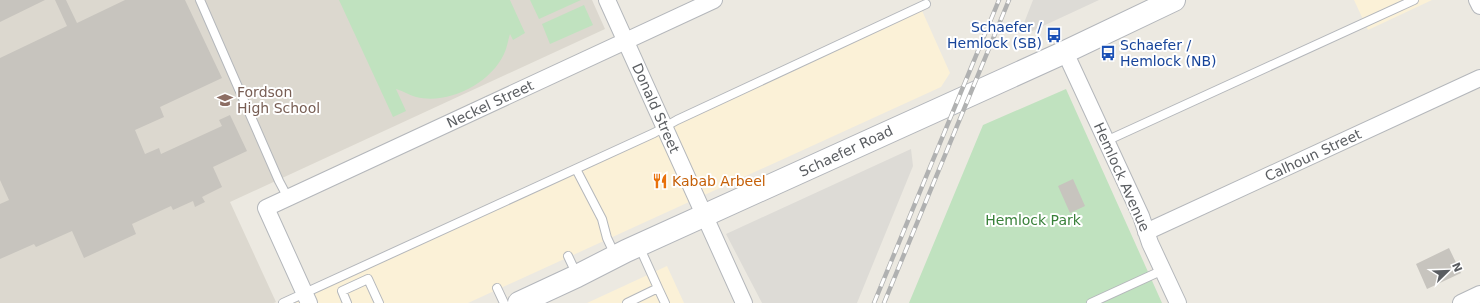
<svg xmlns="http://www.w3.org/2000/svg" width="1480" height="303" font-family="'DejaVu Sans',sans-serif">
	<style>
		.commercial { fill: #fbf1d7 }
		.industrial { fill: #dddbd6 }
		.education { fill: #dcd8cf }
		.green { fill: #c0e2bf }
		.building { fill: #c7c4be }
		.lines { fill: none; stroke-linecap: round; stroke-linejoin: round }
		.service-casing { stroke: #b4b7bb; stroke-width: 10 }
		.minor-casing { stroke: #b4b7bb; stroke-width: 18 }
		.secondary-casing { stroke: #b3b6bb; stroke-width: 24 }
		.service { stroke: #fff; stroke-width: 8 }
		.minor { stroke: #fff; stroke-width: 16 }
		.secondary { stroke: #fff; stroke-width: 22 }
		.rail-casing { stroke: #b0b1b1; stroke-width: 4.5 }
		.rail { stroke: #fff; stroke-width: 3; stroke-dasharray: 9; stroke-linecap: butt }
		.labels { text-anchor: middle; stroke-width: 4; stroke-linejoin: round; paint-order: stroke }
		.transit-label { font-size: 14px; fill: #164399; stroke: #fff; text-anchor: end }
		.education-label { font-size: 14px; fill: #785e54; stroke: #fff; text-anchor: start }
		.street-label { font-size: 14px; fill: #5a5d61; stroke: #fff }
		.food-label { font-size: 14px; fill: #c56008; stroke: #fff; text-anchor: start }
		.park-label { font-size: 14px; fill: #39813a; stroke: #fff }
	</style>
	<rect width="100%" height="100%" fill="#ece9e1"/>
	<path class="commercial" d="M1354 0H1432L1368 30Z
		M919 4 950 73 941 87 468 303H280Z
		M667 266 684 303H587Z"/>
	<path class="industrial" d="M1033 0H1099L1028 33 1024 23Z
		M911 149 913 166 857 303H762L726 234Z"/>
	<path class="education" d="M0 0H592L605 29 230 202 276 302 274 303H0Z"/>
	<path class="green" d="M339 0H510L525 33 513 40 510 34C508 40 507 48 504 54 490 84 448 105 416 97 409 95 403 91 396 89L406 111 393 117Z
		M530 0H581L539 19Z
		M584 5 593 25 550 44 542 24Z
		M1066 89 1162 303H909L983 125Z"/>
	<path class="building" d="M0 0H45L0 22Z
		M55 0H66L77 23 125 0H185L222 78 160 107 164 117 135 130 145 154 159 148 161 154 222 126 219 120 230 115 247 151 213 167 222 187 202 197 205 202 195 207 193 201 173 210 171 206 132 224 136 234 84 258 72 231 36 247 34 244 0 259V204L9 200 0 180V58L67 26Z
		M1073 179 1085 206 1070 213 1058 186Z
		M1449 248 1461 273 1427 289 1416 264Z"/>
	<g class="lines">
		<defs>
			<path id="service" d="M200 0 279 181 288 198
				M1106 141 1414 0
				M576 169 602 219 607 238 615 255
				M568 256 577 275
				M497 288 504 303
				M658 288 665 303
				M283 303 654 133 677 120 926 4
				M347 303 342 291 368 279 379 303
				M627 303 658 288 639 246
				M1091 303 1163 270"/>
			<path id="minor" d="M607 0 744 303
				M1477 0 1480 6
				M1065 52 1141 216 1150 243 1178 303
				M1146 232 1480 78
				M309 303 266 208 714 0
				M1461 303 1480 294"/>
			<path id="secondary" d="M519 303 577 276 626 251 1065 52 1174 0"/>
		</defs>
		<use href="#service" class="service-casing"/>
		<use href="#minor" class="minor-casing"/>
		<use href="#secondary" class="secondary-casing"/>
		<use href="#service" class="service"/>
		<use href="#minor" class="minor"/>
		<use href="#secondary" class="secondary"/>
		<defs>
			<path id="rail" d="M874 303 999 0
				M884 303 1009 0"/>
		</defs>
		<use href="#rail" class="rail-casing"/>
		<use href="#rail" class="rail"/>
	</g>
	<defs>
		<symbol id="bus-bare" viewBox="-9 -9 18 18"><path d="M-5-6H5V4H4V6H2V4H-2V6H-4V4H-5ZM-3.5-4V0h7V-4ZM-3.5 1.2v1.5H-2V1.2ZM2 1.2v1.5H3.5V1.2Z" fill="#1a4fb4" stroke="#fff" stroke-width="2.5" paint-order="stroke"/></symbol>
		<symbol id="school-bare" viewBox="-9 -9 18 18"><path d="M0-5L7-2L0 1L-7-2ZM-4 1L0 2.5L4 1V4Q0 6-4 4Z" fill="#8d6e63" stroke="#fff" stroke-width="2.5" paint-order="stroke"/></symbol>
		<symbol id="restaurant-bare" viewBox="-9 -9 18 18"><path d="M-5-6h1v4h1v-4h1v4h1v-4h1v5L-1.5 .5V6h-2V.5L-5-1ZM5-6V6H3V1.5H1.5Q1.5-4 5-6Z" fill="#e8710a" stroke="#fff" stroke-width="2.5" paint-order="stroke"/></symbol>
	</defs>
	<g fill-rule="evenodd">
		<use href="#bus-bare" x="1043" y="24" width="22" height="22"/>
		<use href="#bus-bare" x="1097" y="42" width="22" height="22"/>
		<use href="#school-bare" x="214" y="89" width="22" height="22"/>
		<use href="#restaurant-bare" x="649" y="170" width="22" height="22"/>
	</g>
	<g class="labels">
		<g class="transit-label">
			<text x="1042" y="32">Schaefer /<tspan x="1042" dy="16">Hemlock (SB)</tspan></text>
			<text x="1120" y="50" text-anchor="start">Schaefer /<tspan x="1120" dy="16">Hemlock (NB)</tspan></text>
		</g>
		<g class="education-label">
			<text x="237" y="97">Fordson<tspan x="237" dy="16">High School</tspan></text>
		</g>
		<g class="street-label">
			<text transform="translate(490 104) rotate(-25)" y="5">Neckel Street</text>
			<text transform="translate(656 108) rotate(66)" y="5">Donald Street</text>
			<text transform="translate(846 151) rotate(-25)" y="5">Schaefer Road</text>
			<text transform="translate(1313 155) rotate(-25)" y="5">Calhoun Street</text>
			<text transform="translate(1122 177) rotate(66)" y="5">Hemlock Avenue</text>
		</g>
		<g class="food-label">
			<text x="672" y="186">Kabab Arbeel</text>
		</g>
		<g class="park-label">
			<text x="1033" y="225">Hemlock Park</text>
		</g>
	</g>
	<g transform="translate(1448 271) rotate(67)" stroke="#ffffff" stroke-width="3" paint-order="stroke">
	<path d="M0-3L7 15L0 10L-7 15Z" fill="#5a5d61"/>
	<text y="-6" font-size="11" font-weight="bold" text-anchor="middle" fill="#5a5d61">N</text>
	</g>
</svg>
